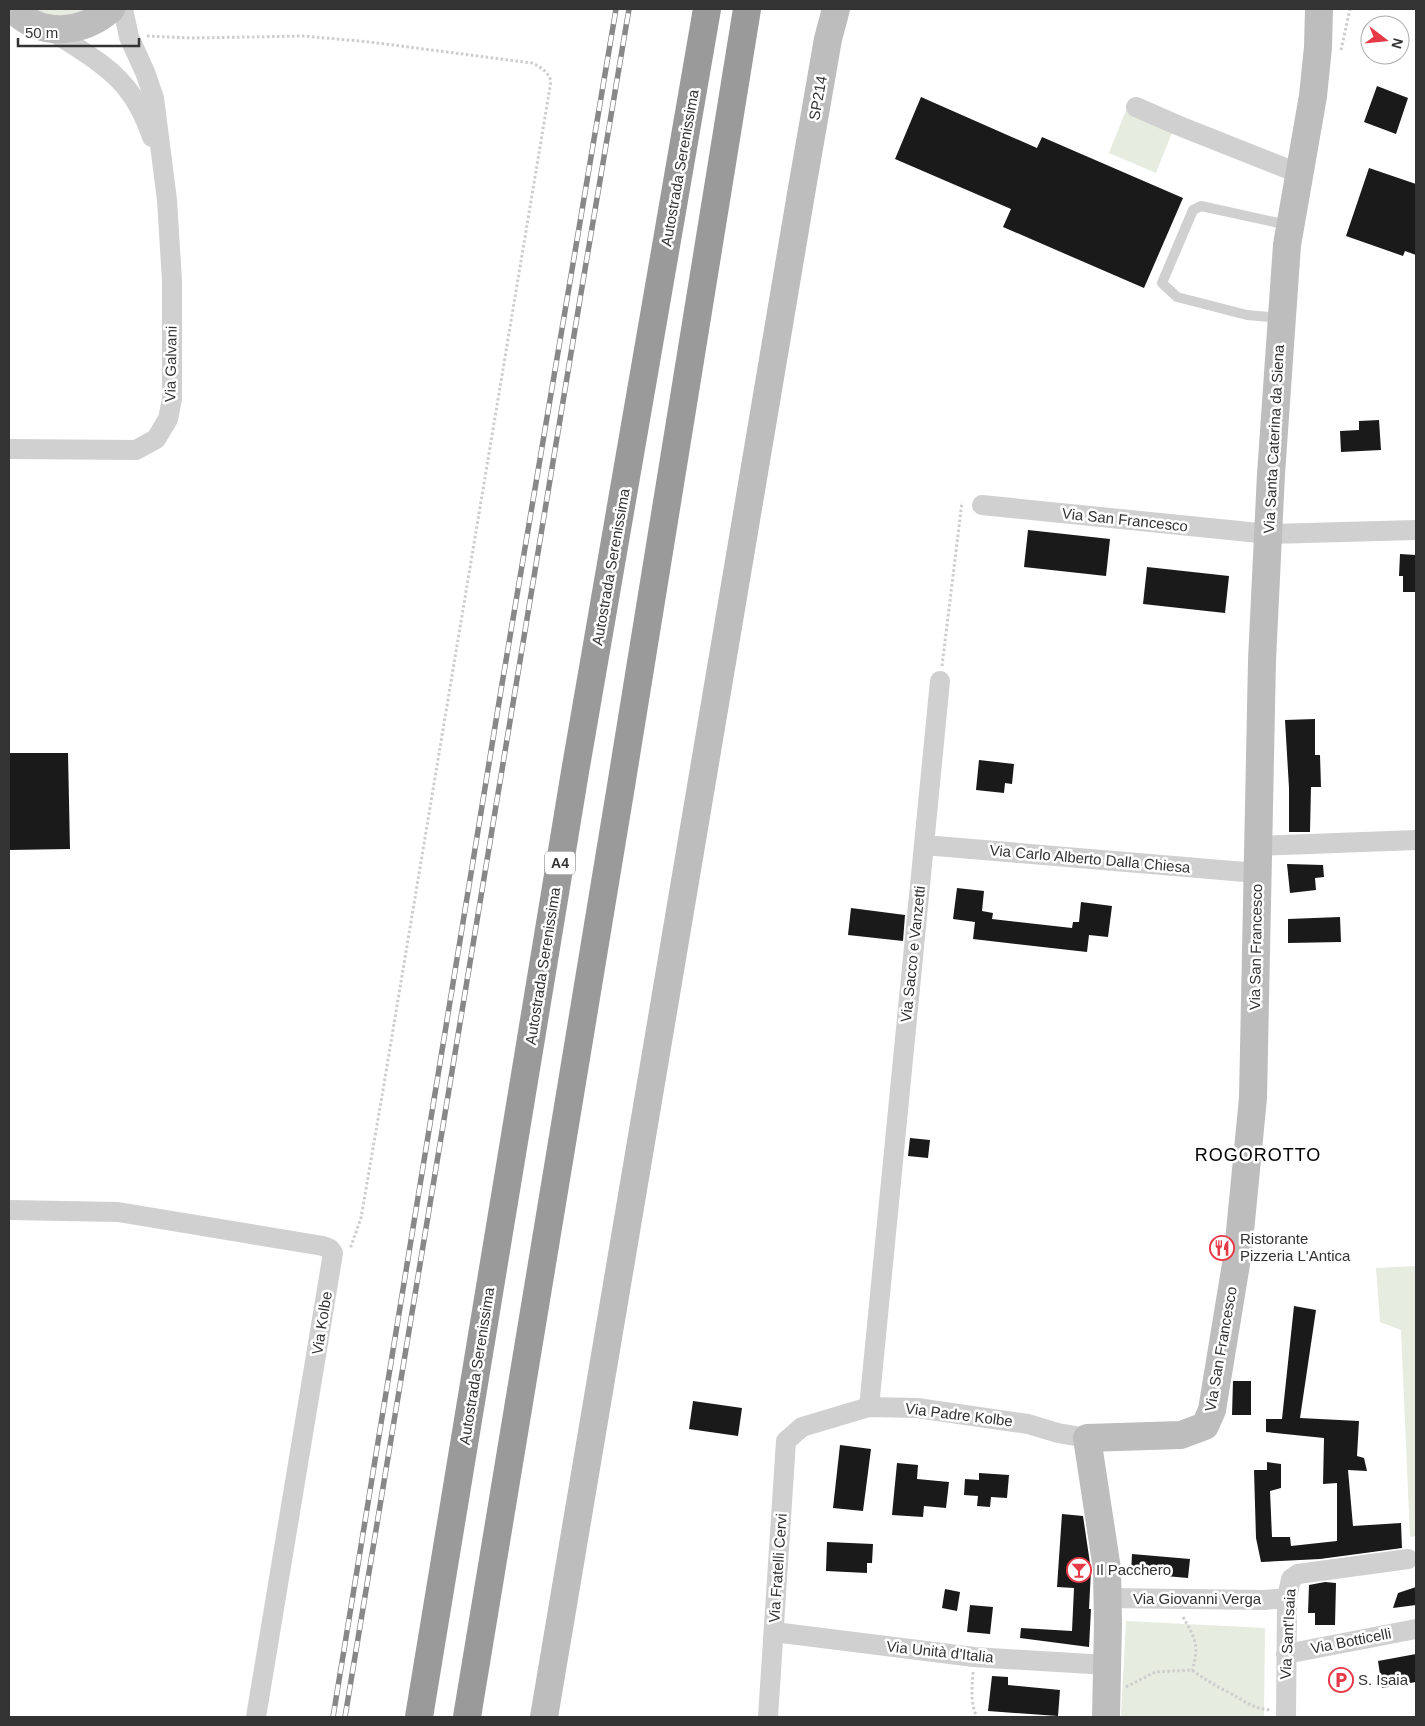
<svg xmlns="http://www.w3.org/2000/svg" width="1425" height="1726" font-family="Helvetica,sans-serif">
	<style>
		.green { fill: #e6ecdf }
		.building { fill: #1a1a1a }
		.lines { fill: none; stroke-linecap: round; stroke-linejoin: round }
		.path { stroke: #cdcdcd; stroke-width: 3; stroke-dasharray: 2.5 2.5; stroke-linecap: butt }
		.lane { stroke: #d0d0d0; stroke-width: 10 }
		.street { stroke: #d0d0d0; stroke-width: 20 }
		.secondary { stroke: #bdbdbd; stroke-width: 28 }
		.highway { stroke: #9a9a9a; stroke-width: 28 }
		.rail-casing { stroke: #888; stroke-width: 5.5 }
		.rail { stroke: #fff; stroke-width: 4; stroke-dasharray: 11; stroke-linecap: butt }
		.labels { text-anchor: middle; stroke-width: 5; stroke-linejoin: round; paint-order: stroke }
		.shield { fill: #fff; stroke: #707070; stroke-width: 1 }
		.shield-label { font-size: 14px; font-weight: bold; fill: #333 }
		.street-label { font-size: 15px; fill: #333; stroke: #fff }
		.poi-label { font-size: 15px; fill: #333; stroke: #fff; text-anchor: start }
		.quarter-label { font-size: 18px; letter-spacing: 1px; fill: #000; stroke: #fff }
	</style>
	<rect width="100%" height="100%" fill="#fff"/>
	<path class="green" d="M25 9H96L69 21Z
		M1126 110 1173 130 1156 173 1109 153Z
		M1416 1266V1536L1410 1537 1401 1330 1380 1322 1376 1268Z
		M1126 1621 1265 1628 1264 1717H1121Z"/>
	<path class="building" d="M1377 86 1408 98 1396 134 1364 122Z
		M921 97 1037 148 1042 137 1183 198 1144 288 1003 227 1011 209 895 159Z
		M1369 168 1416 184V255L1405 251 1403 256 1346 236Z
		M1379 420 1381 450 1341 452 1340 431 1359 430V421Z
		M1028 530 1110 539 1106 576 1024 567Z
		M1400 554 1416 555V592H1403V576H1399Z
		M1147 567 1229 576 1225 613 1143 604Z
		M1315 719V755H1320L1321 787H1311L1310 832H1289V788L1285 720Z
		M9 753H68L70 849 9 850Z
		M979 760 1014 764 1012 784 1005 783 1004 793 976 790Z
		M1287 864 1323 865 1324 877 1315 878 1316 890 1290 893Z
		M957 888 984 891 982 911 993 913 992 919 1072 928 1073 922H1079L1081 902 1112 906 1108 937 1089 935 1087 952 973 939 975 922 953 919Z
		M851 908 905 915 903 941 848 935Z
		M1340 917 1341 942 1288 943V919Z
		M910 1138 930 1140 928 1158 908 1156Z
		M1294 1306 1316 1310 1300 1418 1359 1421 1357 1456 1364 1458 1367 1471 1348 1470 1353 1526 1401 1523 1402 1548 1320 1559 1261 1562 1256 1538 1254 1470H1267V1462L1281 1464V1488L1270 1491 1272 1537H1290L1291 1546 1337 1541V1483L1323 1484 1324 1438 1266 1432V1419H1282Z
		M1233 1381H1251V1415H1232Z
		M693 1401 742 1408 738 1436 689 1429Z
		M840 1445 871 1449 863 1511 833 1508Z
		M897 1463 918 1465 917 1479 949 1482 946 1508 924 1506 923 1517 892 1515Z
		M979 1473 1009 1475 1007 1498 991 1497 990 1507 977 1506 978 1496 964 1495 965 1479 979 1480Z
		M1062 1514 1083 1516 1091 1570 1089 1609H1091L1089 1647 1020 1638 1021 1628 1072 1631 1074 1588 1057 1587Z
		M827 1542 873 1544 872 1563H867V1573L826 1571Z
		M1132 1554 1190 1559 1188 1578 1131 1573Z
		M1325 1582 1336 1583 1335 1625H1315V1613H1308L1309 1585Z
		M1416 1587V1605L1393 1608 1398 1593Z
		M945 1589 960 1592 957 1611 942 1608Z
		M970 1605 993 1607 990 1634 967 1632Z
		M1416 1654V1682L1382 1688 1378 1661Z
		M992 1676 1008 1677V1685L1060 1690 1058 1716 988 1711Z"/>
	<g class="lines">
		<path class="path" d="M147 36 192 38 303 36 370 42 532 63C541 67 548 72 551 81L384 1084 361 1218 350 1249
			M1341 50 1350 9
			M942 666 962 502
			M1183 1617C1195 1638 1200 1646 1192 1670
			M973 1672C972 1688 970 1703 977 1717
			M1126 1687 1155 1672 1192 1670C1204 1679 1216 1686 1230 1693 1244 1701 1254 1709 1271 1710"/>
		<path class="lane" d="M1281 318 1247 315 1177 297 1162 283 1193 210 1201 206 1288 225"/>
		<path class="street" d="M48 28C98 63 131 74 152 137
			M1136 107 1177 125 1298 173
			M9 449 136 450 156 439 168 419 172 399V281L167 200 154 98 145 72 129 37 123 9
			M982 505 1269 534 1416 530
			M924 845 1257 873
			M1258 846 1416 840
			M9 1210 118 1212 323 1246 330 1249 333 1253 256 1717
			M869 1407 940 681
			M1107 1598 1264 1600 1287 1598
			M774 1632 974 1657 1107 1665
			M1286 1654 1416 1629
			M768 1717 786 1441 802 1427 869 1407 917 1408 1028 1424 1058 1433 1087 1438
			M1286 1717 1287 1598 1291 1579 1298 1574 1408 1559"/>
		<path class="secondary" d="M13 9C41 38 82 34 111 9
			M544 1717 802 188 828 39 836 9
			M1106 1717 1108 1624 1107 1569 1087 1438 1181 1435 1205 1426 1212 1410 1238 1252 1253 1098 1262 660 1271 474 1287 245 1313 96 1318 47 1319 9"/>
		<path class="highway" d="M419 1717 575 772 707 9
			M467 1717 621 786 747 9"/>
		<defs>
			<path id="rail" d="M333 1717 501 690 616 9
				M345 1717 580 299 629 9"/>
		</defs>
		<use href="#rail" class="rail-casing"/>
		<use href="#rail" class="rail"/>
	</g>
	<defs>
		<symbol id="restaurant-ring" viewBox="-11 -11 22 22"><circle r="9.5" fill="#fff" stroke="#e63946" stroke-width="1.5"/><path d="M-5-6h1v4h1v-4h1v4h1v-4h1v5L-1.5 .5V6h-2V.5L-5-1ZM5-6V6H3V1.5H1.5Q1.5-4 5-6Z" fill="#e63946"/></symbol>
		<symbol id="bar-ring" viewBox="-11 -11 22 22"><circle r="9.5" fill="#fff" stroke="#e63946" stroke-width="1.5"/><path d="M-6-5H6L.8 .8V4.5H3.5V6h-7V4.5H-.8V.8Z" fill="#e63946"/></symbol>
		<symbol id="parking-ring" viewBox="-11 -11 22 22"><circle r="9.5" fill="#fff" stroke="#e63946" stroke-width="1.5"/><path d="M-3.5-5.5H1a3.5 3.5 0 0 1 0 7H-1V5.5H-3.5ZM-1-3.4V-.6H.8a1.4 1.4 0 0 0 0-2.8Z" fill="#e63946"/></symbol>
	</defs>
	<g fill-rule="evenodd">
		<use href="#restaurant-ring" x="1208" y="1234" width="28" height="28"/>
		<use href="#bar-ring" x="1065" y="1556" width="28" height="28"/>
		<use href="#parking-ring" x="1327" y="1666" width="28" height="28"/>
	</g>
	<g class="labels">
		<rect class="shield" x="545" y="851.5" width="30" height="23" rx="4"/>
		<g class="shield-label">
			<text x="560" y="868">A4</text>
		</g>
		<g class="street-label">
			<text transform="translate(818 98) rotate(-80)" y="5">SP214</text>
			<text transform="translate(680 168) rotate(-80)" y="5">Autostrada Serenissima</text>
			<text transform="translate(171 364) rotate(-89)" y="5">Via Galvani</text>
			<text transform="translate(1274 439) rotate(-87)" y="5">Via Santa Caterina da Siena</text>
			<text transform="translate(1125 520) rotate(6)" y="5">Via San Francesco</text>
			<text transform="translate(611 567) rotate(-80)" y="5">Autostrada Serenissima</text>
			<text transform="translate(1090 859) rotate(5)" y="5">Via Carlo Alberto Dalla Chiesa</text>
			<text transform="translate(1256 947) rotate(-89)" y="5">Via San Francesco</text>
			<text transform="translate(913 954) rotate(-84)" y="5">Via Sacco e Vanzetti</text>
			<text transform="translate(543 966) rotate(-81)" y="5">Autostrada Serenissima</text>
			<text transform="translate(322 1323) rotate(-81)" y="5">Via Kolbe</text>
			<text transform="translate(1221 1349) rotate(-80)" y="5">Via San Francesco</text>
			<text transform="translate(477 1366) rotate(-81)" y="5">Autostrada Serenissima</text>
			<text transform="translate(959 1415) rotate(7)" y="5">Via Padre Kolbe</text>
			<text transform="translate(778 1568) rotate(-86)" y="5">Via Fratelli Cervi</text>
			<text x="1197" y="1604">Via Giovanni Verga</text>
			<text transform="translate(1288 1634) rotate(-87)" y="5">Via Sant'Isaia</text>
			<text transform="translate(1351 1641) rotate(-11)" y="5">Via Botticelli</text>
			<text transform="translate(940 1652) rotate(6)" y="5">Via Unità d'Italia</text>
		</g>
		<g class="poi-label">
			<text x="1240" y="1244">Ristorante<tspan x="1240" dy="17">Pizzeria L'Antica</tspan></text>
			<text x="1096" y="1575">Il Pacchero</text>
			<text x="1358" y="1685">S. Isaia</text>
		</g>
		<g class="quarter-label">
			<text x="1258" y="1161">ROGOROTTO</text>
		</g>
	</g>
	<rect width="1425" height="1726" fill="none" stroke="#333333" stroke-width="20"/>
	<g transform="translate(1385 40) rotate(106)"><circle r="24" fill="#ffffff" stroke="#adadad"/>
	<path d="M0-4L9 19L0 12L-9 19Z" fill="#e63946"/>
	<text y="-8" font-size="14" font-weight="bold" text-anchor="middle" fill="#333333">N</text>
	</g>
	<path d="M18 38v8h121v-8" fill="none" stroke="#333333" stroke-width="2.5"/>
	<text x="25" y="38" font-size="15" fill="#333333" stroke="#ffffff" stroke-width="4" paint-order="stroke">50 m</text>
</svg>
